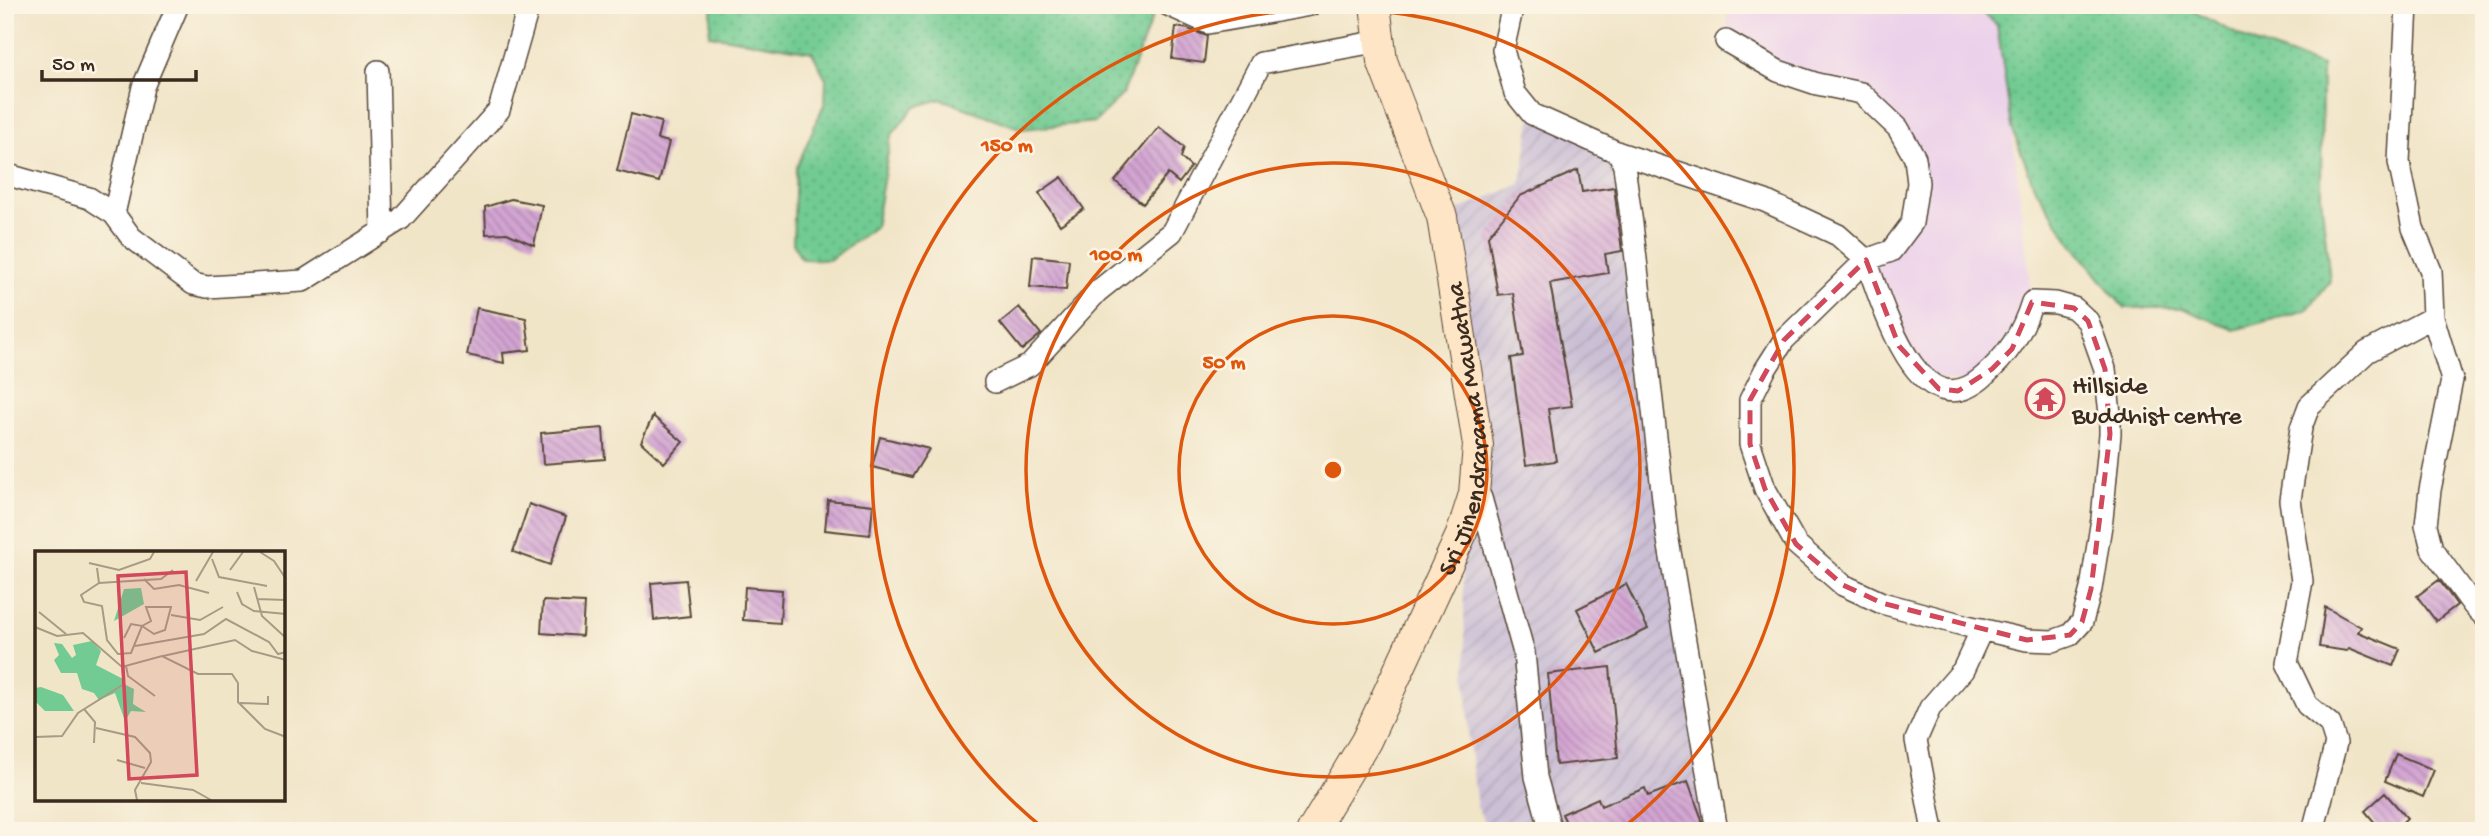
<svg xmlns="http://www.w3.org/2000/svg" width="2489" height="836" font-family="'Gochi Hand',sans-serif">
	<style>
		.built { fill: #ecd1ea }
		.industrial { fill: url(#industrial-furrows) }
		.grass { fill: url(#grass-dots); stroke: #567a58; stroke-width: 2 }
		.building { fill: url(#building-back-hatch) }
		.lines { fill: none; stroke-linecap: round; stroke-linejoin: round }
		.minor-casing { stroke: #564638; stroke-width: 24 }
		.secondary-casing { stroke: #564638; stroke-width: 32 }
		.minor { stroke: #fff; stroke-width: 21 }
		.secondary { stroke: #fde5c5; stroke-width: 30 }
		.marked { fill: none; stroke: #d1495b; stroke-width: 5; stroke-dasharray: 14 9; stroke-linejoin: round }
		.ring { fill: none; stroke: #df570d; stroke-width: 3.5 }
		.labels { text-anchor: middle; stroke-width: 5; stroke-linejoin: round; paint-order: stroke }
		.poi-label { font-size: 26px; fill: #3b2a1e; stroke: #fcf5e5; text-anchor: start }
		.street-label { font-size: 26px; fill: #3b2a1e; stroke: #fcf5e5 }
		.inset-road { fill: none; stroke: #a89a84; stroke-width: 2 }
		.view { fill: #d1495b; fill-opacity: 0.15; stroke: #d1495b; stroke-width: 3.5 }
		.inset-edge { fill: none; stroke: #3b2a1e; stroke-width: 3.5 }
		.centre { fill: #df570d; stroke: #fcf5e5; stroke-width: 3.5 }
		.ring-label { font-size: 21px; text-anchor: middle; font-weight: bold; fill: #df570d; stroke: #fcf5e5; stroke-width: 5; stroke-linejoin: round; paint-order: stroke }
	</style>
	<defs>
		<pattern id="industrial-furrows" width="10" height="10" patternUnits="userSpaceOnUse" patternTransform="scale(1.75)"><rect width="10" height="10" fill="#cbbfd5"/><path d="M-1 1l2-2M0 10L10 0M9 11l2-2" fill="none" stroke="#afa4b6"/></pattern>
		<pattern id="grass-dots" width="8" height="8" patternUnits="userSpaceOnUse" patternTransform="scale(1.75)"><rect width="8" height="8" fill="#71cb92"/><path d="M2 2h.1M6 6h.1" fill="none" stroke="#63ae7d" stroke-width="1.8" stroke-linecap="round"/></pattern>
		<pattern id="building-back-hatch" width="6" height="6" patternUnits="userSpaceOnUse" patternTransform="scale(1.75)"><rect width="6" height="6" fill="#d3a4d3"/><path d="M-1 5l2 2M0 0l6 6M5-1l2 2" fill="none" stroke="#ac86ab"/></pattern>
	</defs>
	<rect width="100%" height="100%" fill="#fcf5e5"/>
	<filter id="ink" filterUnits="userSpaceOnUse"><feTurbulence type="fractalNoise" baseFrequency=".0143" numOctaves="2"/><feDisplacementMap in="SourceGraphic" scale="14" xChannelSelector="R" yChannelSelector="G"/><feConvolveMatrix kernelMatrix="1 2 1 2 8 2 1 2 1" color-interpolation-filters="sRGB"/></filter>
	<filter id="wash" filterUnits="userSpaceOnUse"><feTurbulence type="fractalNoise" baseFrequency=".00686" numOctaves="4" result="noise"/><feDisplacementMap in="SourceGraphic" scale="28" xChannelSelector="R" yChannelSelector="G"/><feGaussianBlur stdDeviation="1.57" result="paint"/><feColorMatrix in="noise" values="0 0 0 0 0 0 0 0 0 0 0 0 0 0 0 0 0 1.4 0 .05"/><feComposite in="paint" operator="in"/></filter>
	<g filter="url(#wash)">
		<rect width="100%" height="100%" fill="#f1e5c8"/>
		<path class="built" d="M1728 5H1973L1997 25 2012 128 2032 302 1975 384 1922 377 1866 260 1912 223 1915 158 1861 93 1726 41Z"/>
		<path class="industrial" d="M1532 114 1619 153 1717 831H1489L1477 807 1469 741 1461 535 1478 445 1442 217 1521 184Z"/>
		<path class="grass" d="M712 5H1157L1123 94 1095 122 1022 129 941 99 914 107 891 136 875 227 829 260 801 259 793 243 796 169 825 102 826 79 812 52 709 35Z
			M1973 5H2181L2252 42 2322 66 2321 195 2330 281 2307 310 2235 330 2182 308H2124L2071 243 2034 186 2012 128 1997 25Z"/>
		<g id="blocks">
			<path class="building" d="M1176 27 1188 29 1207 36 1204 63 1172 59Z
				M631 114 661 122 657 139 669 142 659 182 617 171Z
				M1159 127 1184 147 1181 158 1191 167 1179 183 1168 174 1143 204 1115 181Z
				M1578 170 1582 192 1614 187 1622 251 1605 254 1608 273 1550 283 1572 406 1548 409 1556 461 1526 465 1511 358 1523 356 1513 293 1498 295 1488 236 1520 196Z
				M1062 177 1084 209 1060 225 1039 193Z
				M511 199 542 205 534 245 507 233 486 234 485 207Z
				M1033 256 1069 260 1066 290 1030 287Z
				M1019 307 1041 334 1022 350 1000 323Z
				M477 308 526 318 530 350 503 353 504 363 467 355Z
				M653 416 683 442 664 463 641 442Z
				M603 428 605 459 543 464 541 433Z
				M880 437 929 449 912 477 872 467Z
				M828 500 873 505 870 535 825 530Z
				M529 504 566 517 550 565 513 552Z
				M686 580 690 616 654 620 651 583Z
				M2439 580 2457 605 2436 621 2417 596Z
				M1626 584 1648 629 1599 653 1577 609Z
				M745 587 782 590 780 623 743 620Z
				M543 601 584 603 582 636 541 633Z
				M2325 607 2361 627 2358 632 2400 649 2393 666 2349 648 2347 651 2319 647Z
				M1610 667 1618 758 1556 765 1548 674Z
				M2396 754 2434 770 2423 797 2385 781Z
				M1688 781 1701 817 1704 831H1570L1562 814 1598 798 1601 806 1645 788 1648 796Z
				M2385 793 2407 818 2393 831H2382L2365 811Z"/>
		</g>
	</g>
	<g filter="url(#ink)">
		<use href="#blocks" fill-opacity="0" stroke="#564638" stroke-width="2"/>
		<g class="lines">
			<defs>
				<path id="minor" d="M1168 5 1208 23 1310 5
					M1513 5 1503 50 1515 93 1532 114 1619 153 1765 201 1838 235 1866 260 1784 340 1765 370 1750 400V444L1765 489 1796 544 1843 585 1882 603 1967 626 2027 640 2053 641 2070 635 2082 622 2091 589 2102 519 2110 434V414L2105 369 2088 321 2074 308 2056 303 2032 302C2022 334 2008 355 1983 377 1918 433 1882 302 1866 260L1891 251 1912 223 1918 183 1915 158 1898 128 1861 93 1817 84 1778 71 1726 41
					M2407 5 2399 162 2413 228 2431 271 2433 317 2452 380 2430 490 2426 525 2432 549 2473 605 2484 616
					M378 71 382 232
					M1619 153 1624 166 1632 224 1667 534 1717 831
					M5 174 89 198 114 214 131 237 193 284 207 287 303 281 401 219 499 110 529 5
					M114 214 143 87 178 5
					M995 382 1030 365 1098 291 1172 232 1261 63 1380 41
					M1474 494 1481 498 1524 653 1536 777 1551 831
					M1933 831 1916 740 1930 708 1963 670 1982 629
					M2313 831 2336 743 2330 724 2307 705 2287 663 2302 581 2290 500 2301 428 2309 406 2367 352 2433 317"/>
				<g id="secondary">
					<path id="s1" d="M1312 831 1366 741 1461 535 1474 494 1478 445 1442 217 1382 61 1375 5"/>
				</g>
			</defs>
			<use href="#minor" class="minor-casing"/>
			<use href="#secondary" class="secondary-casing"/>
			<use href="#minor" class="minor"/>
			<use href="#secondary" class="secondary"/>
		</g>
	</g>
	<path class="marked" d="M1866 260 1899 346 1939 389 1958 391 1992 369 2012 349 2032 302 2074 308 2088 321 2105 369 2110 434 2091 589 2082 622 2070 635 2027 640 1882 603 1843 585 1796 544 1765 489 1750 444V400L1784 340Z"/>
	<g class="ring">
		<circle cx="1333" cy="470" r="154"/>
		<circle cx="1333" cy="470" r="307"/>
		<path d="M1043 828A461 461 0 1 1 1623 828"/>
	</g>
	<defs>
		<symbol id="temple-ring" viewBox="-11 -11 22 22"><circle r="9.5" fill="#fcf5e5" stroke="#d1495b" stroke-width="1.5"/><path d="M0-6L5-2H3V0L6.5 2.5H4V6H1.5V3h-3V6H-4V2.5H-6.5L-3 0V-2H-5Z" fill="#d1495b"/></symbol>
	</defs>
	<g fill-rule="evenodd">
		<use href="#temple-ring" x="2023" y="377" width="44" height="44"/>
	</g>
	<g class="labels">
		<g class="poi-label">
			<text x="2072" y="393">Hillside<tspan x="2072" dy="30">Buddhist centre</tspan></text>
		</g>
		<g class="street-label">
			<text dy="9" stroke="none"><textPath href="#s1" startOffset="439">Sri Jinendrarama Mawatha</textPath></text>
		</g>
	</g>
	<g transform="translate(35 551)">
		<rect width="250" height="250" fill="#f1e5c8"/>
		<path d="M106 37 109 53 79 70 89 38ZM57 90 66 100 61 114 90 129 89 133 99 138 98 153 111 161 96 160 90 170 80 142 64 149 59 142 47 138 42 122H26L19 109 24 104 19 92 27 93 37 107 41 104 38 94ZM6 136 28 144 39 160H10L0 150V137Z" fill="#71cb92"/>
		<path class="inset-road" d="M225 1 239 10 251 28M177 8 184 26 232 35M54 12 84 19 115 8 119 1M62 17 64 32 46 44 49 51 67 55 72 89 83 103 96 102 107 75 119 83 130 79 136 56H111L116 70 107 75 96 73 89 87M195 19 208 1M109 28 119 38 144 34 174 42M161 30 178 1M64 32 126 28 138 19M219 36 227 65 251 87M202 41 207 53 219 60 251 63M222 48 251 49M4 61 31 83M136 64 165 69 188 56M0 76 22 85 48 82 87 116 127 105 163 123H197L203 132V151L230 178 251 186M100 95 169 83 191 68 234 91 243 103 251 101M128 105 200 89 217 100 251 109M91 115 93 125 120 145M205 152 233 153V145M49 158 60 171 59 192M61 177 100 186 115 202 116 211 100 239 102 249M0 186 27 185 43 162 89 133 87 116M82 209 110 217M106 232 158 239 176 249"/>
		<path class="view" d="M151 21 162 224 94 228 83 25Z"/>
		<rect width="250" height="250" class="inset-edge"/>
	</g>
	<circle cx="1333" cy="470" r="10" class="centre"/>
	<g class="ring-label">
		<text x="1007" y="151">150 m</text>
		<text x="1116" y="260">100 m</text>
		<text x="1224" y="368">50 m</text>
	</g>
	<rect width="2489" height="836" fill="none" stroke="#fcf5e5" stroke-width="28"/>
	<path d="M42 70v10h154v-10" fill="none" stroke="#3b2a1e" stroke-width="3.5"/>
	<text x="52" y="70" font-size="21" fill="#3b2a1e" stroke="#fcf5e5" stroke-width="5" paint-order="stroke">50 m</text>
</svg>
